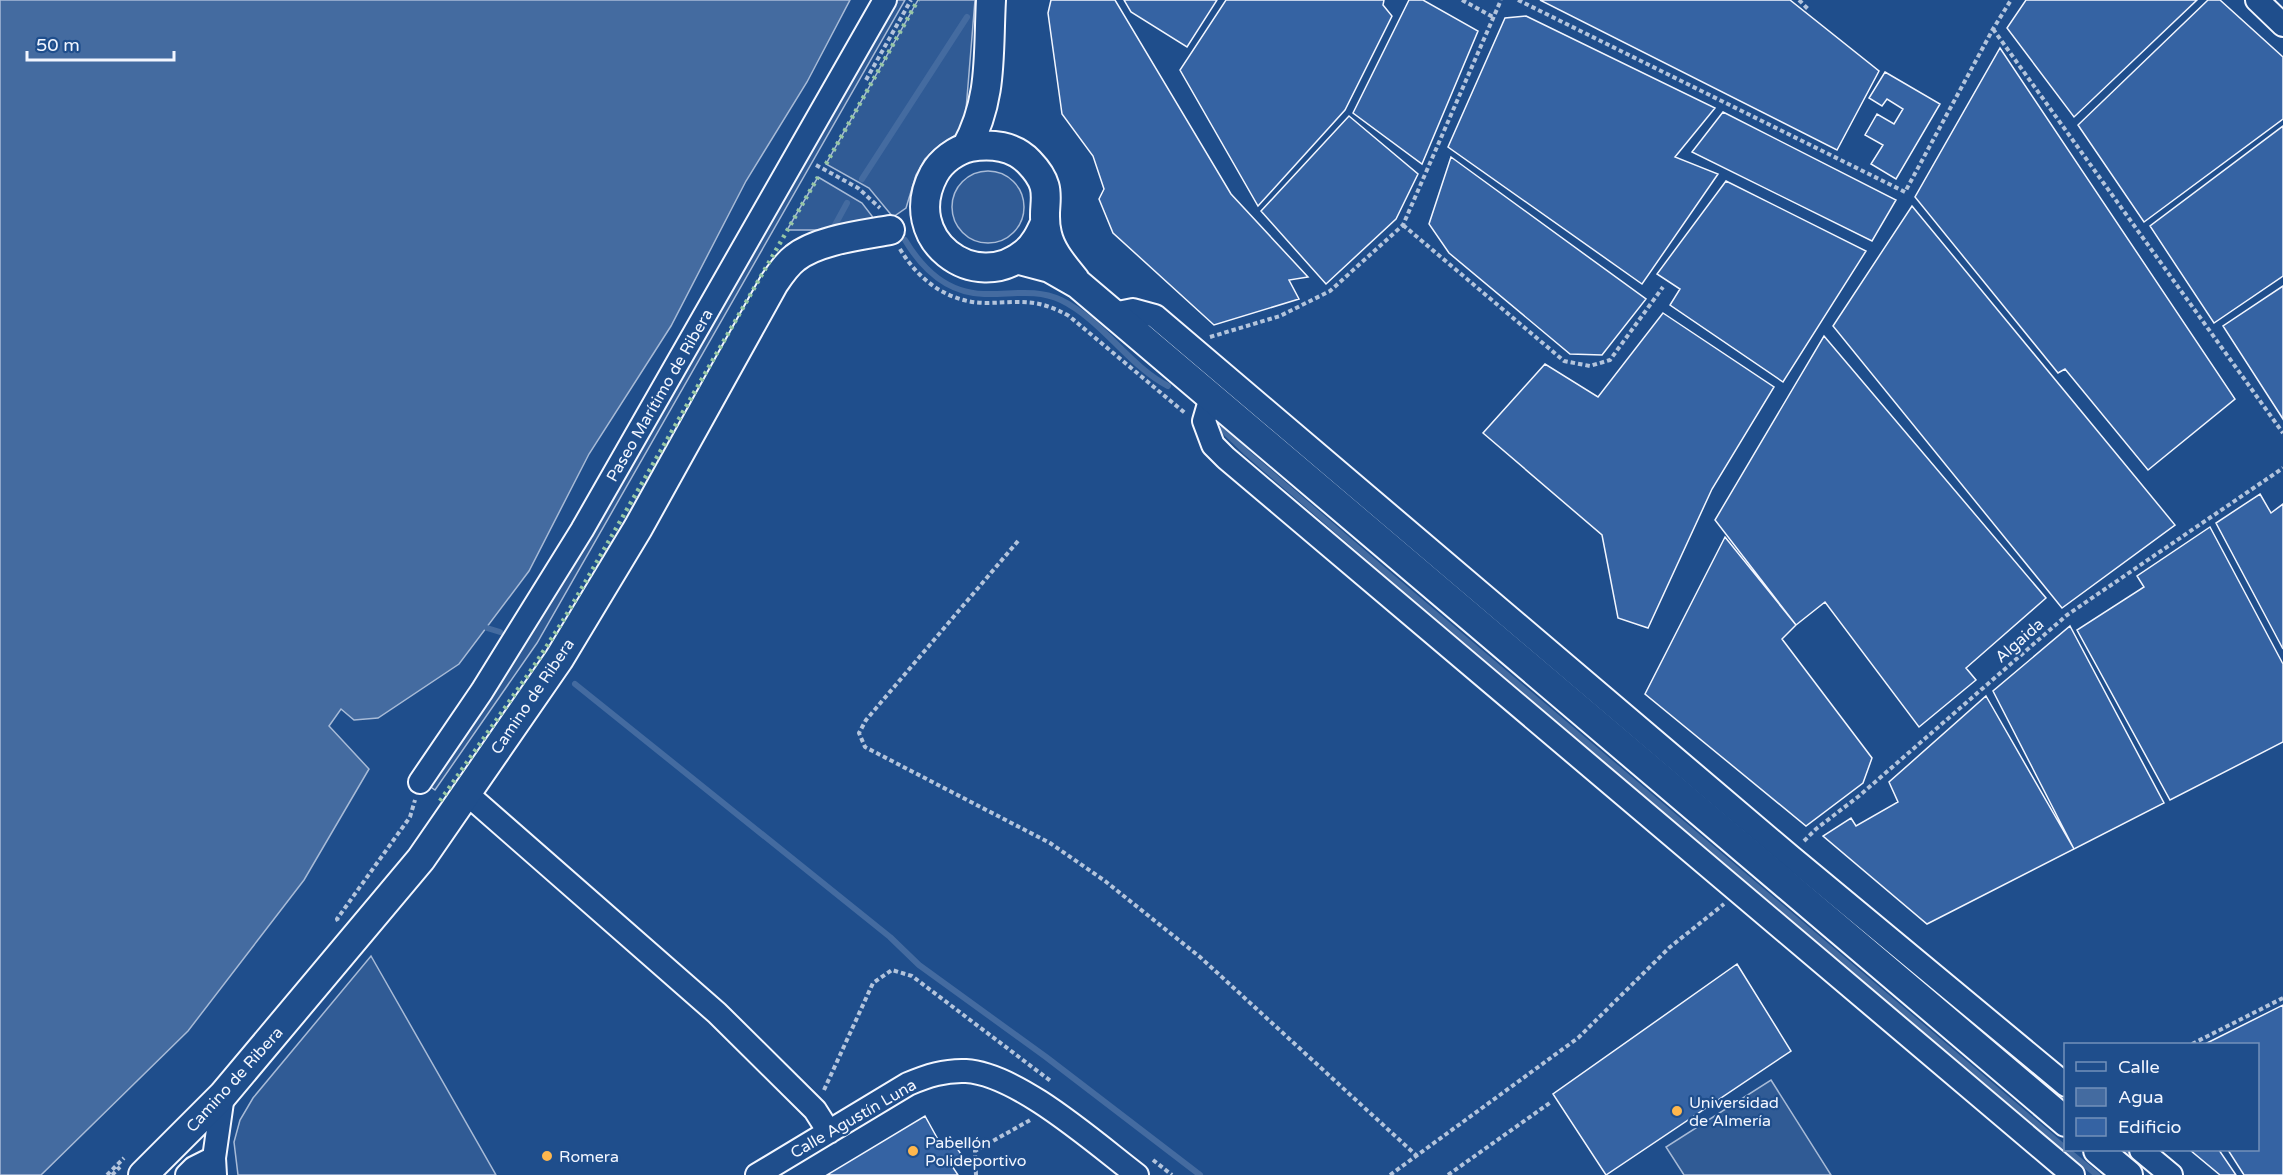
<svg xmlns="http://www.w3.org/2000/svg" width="2283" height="1175" font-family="'Varela Round',sans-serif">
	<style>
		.built { fill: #305b95; stroke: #a8bbd7; stroke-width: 1.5 }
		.water { fill: #446ba0; stroke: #a8bbd7; stroke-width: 1.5 }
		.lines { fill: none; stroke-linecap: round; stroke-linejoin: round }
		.stream { stroke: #446ba0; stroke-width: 6 }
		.building { fill: #3563a3; stroke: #f2f6ff; stroke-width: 1.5 }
		.minor-casing { stroke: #f2f6ff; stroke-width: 26 }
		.major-casing { stroke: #f2f6ff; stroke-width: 32 }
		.path { stroke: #b3c4dc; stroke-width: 4; stroke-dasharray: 4.5 3; stroke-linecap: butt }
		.minor { stroke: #1f4e8c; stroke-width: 22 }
		.major { stroke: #1f4e8c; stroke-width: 28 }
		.hedge { stroke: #97c8a6; stroke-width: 4.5; stroke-dasharray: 3 4.5; stroke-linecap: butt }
		.poi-dot { fill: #ffb74d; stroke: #1f4e8c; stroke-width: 2 }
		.labels { text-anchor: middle; stroke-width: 4.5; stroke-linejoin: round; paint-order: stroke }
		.street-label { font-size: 16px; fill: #f2f6ff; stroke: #1f4e8c }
		.poi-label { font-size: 16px; fill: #f2f6ff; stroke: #1f4e8c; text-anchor: start }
	</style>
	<rect width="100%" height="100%" fill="#1f4e8c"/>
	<path class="built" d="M876 0H905L537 643 435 790 428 785Z
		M918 0H975L965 122 959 133 940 145 925 159 916 175 906 208 893 217 869 188 826 164Z
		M952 207a36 36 0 1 1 72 0a36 36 0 1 1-72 0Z
		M818 177 862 203 872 216 874 222 824 230H787Z
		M371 956 496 1175H238L234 1142 240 1120 253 1098Z
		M1771 1080 1831 1175H1684L1666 1147Z"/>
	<path class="water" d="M0 0H850L807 82 746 181 671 326 589 454 529 571 459 664 378 718 354 720 341 709 329 726 369 769 304 880 188 1031 41 1175H0Z"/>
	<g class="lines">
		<path class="stream" d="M862 179 967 17
			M835 225 847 203
			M905 240C923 270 947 293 984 294 1011 295 1035 288 1061 300 1102 320 1129 366 1168 386
			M1222 429 1247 453 1382 569 2066 1149
			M487 628 500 632
			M575 684 890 937 919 965 1046 1057 1200 1175
			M2055 1090 2066 1099
			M2067 1150 2097 1175
			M2125 1150 2136 1159"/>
	</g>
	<path class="building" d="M1051 0H1115L1231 194 1308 277 1289 280 1299 299 1214 325 1113 233 1099 199 1104 189 1093 156 1062 114 1048 13Z
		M1124 0H1217L1187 47 1131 12Z
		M1226 0H1384L1383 5 1392 16 1345 110 1258 206 1180 70Z
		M1409 0H1423L1478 31 1422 164 1353 113Z
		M1540 0H1790L1879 71 1837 150Z
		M2026 0H2197L2074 117 2007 28Z
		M2208 0H2220L2283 57V119L2144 222 2078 125Z
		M1526 16 1715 108 1675 157 1718 174 1642 284 1448 147 1505 18Z
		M2000 48 2235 399 2148 470 2065 369 2058 373 1915 197Z
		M1885 72 1940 104 1896 179 1871 164 1883 145 1865 135 1877 114 1894 124 1903 109 1887 99 1882 106 1869 98Z
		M1723 112 1896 200 1872 241 1692 152Z
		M1349 116 1418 174 1396 219 1326 284 1261 211Z
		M2283 126V276L2214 323 2150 226Z
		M1451 157 1646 299 1602 355 1570 354 1449 253 1429 224Z
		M1726 181 1866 251 1783 382 1670 305 1680 289 1657 274Z
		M1912 206 2175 525 2062 608 1833 326Z
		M2283 286V419L2223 326Z
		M1663 313 1774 387 1712 489 1648 628 1618 618 1602 535 1483 433 1545 364 1598 397Z
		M1824 336 2046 598 1966 668 1976 680 1919 727 1825 602 1796 625 1715 520Z
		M2260 494 2271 513 2283 504V649L2216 523Z
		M2210 527 2283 664V742L2170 800 2077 630 2144 587 2137 576Z
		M1725 537 1796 625 1782 639 1872 758 1863 783 1806 826 1645 694Z
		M2070 626 2164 803 2074 849 1993 691Z
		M1986 696 2074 849 1927 924 1823 836 1851 818 1856 826 1898 802 1889 782Z
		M1737 964 1791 1051 1606 1175 1553 1094Z
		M2283 1005V1175H2244L2228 1150H2258V1044H2205Z
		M925 1116 940 1143 950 1137 964 1159 952 1166 958 1175H827Z
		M2190 1150H2219L2236 1175H2220Z"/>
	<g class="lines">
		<defs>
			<path id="minor" d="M2257 0 2283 25
				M1113 314 1133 310 1155 316 1790 856 2066 1085
				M1211 397 1204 421 1213 445 1226 458 2073 1175
				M420 782 482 691 582 530 885 0
				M466 793 717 1013 815 1110 829 1132
				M2141 1150 2171 1175
				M187 1175 194 1168 214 1158
				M215 1175 214 1158 223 1095
				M757 1175 908 1084C927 1076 945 1070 966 1071 1018 1074 1095 1143 1137 1175"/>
			<path id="major" d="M966 148C993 99 988 54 991 0
				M1045 223C1040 234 1035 245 1025 253 975 295 899 239 934 174 941 161 956 150 970 147 991 143 1014 146 1029 162 1058 192 1039 203 1047 234 1051 252 1064 266 1075 280
				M1016 259 1050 268 1078 284 2066 1122
				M2098 1150 2128 1175
				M143 1175 223 1095 421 859 559 659 638 528 774 283C780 274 787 264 795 258 817 240 863 235 890 230"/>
		</defs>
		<use href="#minor" class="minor-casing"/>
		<use href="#major" class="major-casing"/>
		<path class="path" d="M1462 0 1493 17
			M1518 0 1905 192 1993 29 2011 0
			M1799 0 1809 10
			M1993 29 2283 433
			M866 80 911 0
			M816 165 858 188 880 208
			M1403 225 1564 361 1590 366 1610 360 1663 287
			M900 249C919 281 949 303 987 303 1021 302 1037 298 1069 316L1185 413
			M1210 337 1280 316 1330 291 1403 225 1501 0
			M1018 541 866 720 859 733 865 747 1050 843 1105 881 1200 957 1417 1156
			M1804 841 1816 829 1859 796 2067 615 2283 468
			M338 921 337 919 410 817 415 800
			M2192 1044 2283 998
			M824 1090 873 983 892 970 912 976 1052 1082
			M1153 1160 1172 1175
			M107 1175 124 1158
			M112 1175 120 1167
			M976 1175 975 1151 1032 1119
			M1390 1175 1578 1038 1670 947 1724 904
			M1448 1175 1551 1102"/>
		<use href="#minor" class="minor"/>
		<use href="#major" class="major"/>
		<path class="hedge" d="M826 164 918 0
			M440 801 534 666 564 619 818 177"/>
	</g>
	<g class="poi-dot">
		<circle cx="1677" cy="1111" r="6"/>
		<circle cx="913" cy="1151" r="6"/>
		<circle cx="547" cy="1156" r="6"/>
	</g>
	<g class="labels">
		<g class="street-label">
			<text transform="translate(659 395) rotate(-60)" y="6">Paseo Marítimo de Ribera</text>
			<text transform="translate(2019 640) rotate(-41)" y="6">Algaida</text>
			<text transform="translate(532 696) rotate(-56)" y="6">Camino de Ribera</text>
			<text transform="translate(234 1079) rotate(-48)" y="6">Camino de Ribera</text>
			<text transform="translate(853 1118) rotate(-30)" y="6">Calle Agustín Luna</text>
		</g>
		<g class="poi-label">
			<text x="1689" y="1108">Universidad<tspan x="1689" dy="18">de Almería</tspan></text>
			<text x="925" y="1148">Pabellón<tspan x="925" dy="18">Polideportivo</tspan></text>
			<text x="559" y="1162">Romera</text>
		</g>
	</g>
	<rect x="2064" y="1043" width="195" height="108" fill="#1f4e8c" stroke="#7391ba" stroke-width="1.5"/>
	<rect x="2076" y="1062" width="30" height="9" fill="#1f4e8c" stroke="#7391ba" stroke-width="1.5"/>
	<text x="2118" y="1073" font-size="18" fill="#f2f6ff">Calle</text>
	<rect x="2076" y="1088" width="30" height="18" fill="#446ba0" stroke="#7391ba" stroke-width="1.5"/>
	<text x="2118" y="1103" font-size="18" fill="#f2f6ff">Agua</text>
	<rect x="2076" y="1118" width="30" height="18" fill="#3563a3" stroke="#7391ba" stroke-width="1.5"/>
	<text x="2118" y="1133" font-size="18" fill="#f2f6ff">Edificio</text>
	<path d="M27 51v9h147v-9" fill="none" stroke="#f2f6ff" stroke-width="3"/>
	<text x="36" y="51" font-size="18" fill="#f2f6ff" stroke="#1f4e8c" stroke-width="4.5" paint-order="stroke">50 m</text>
</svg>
